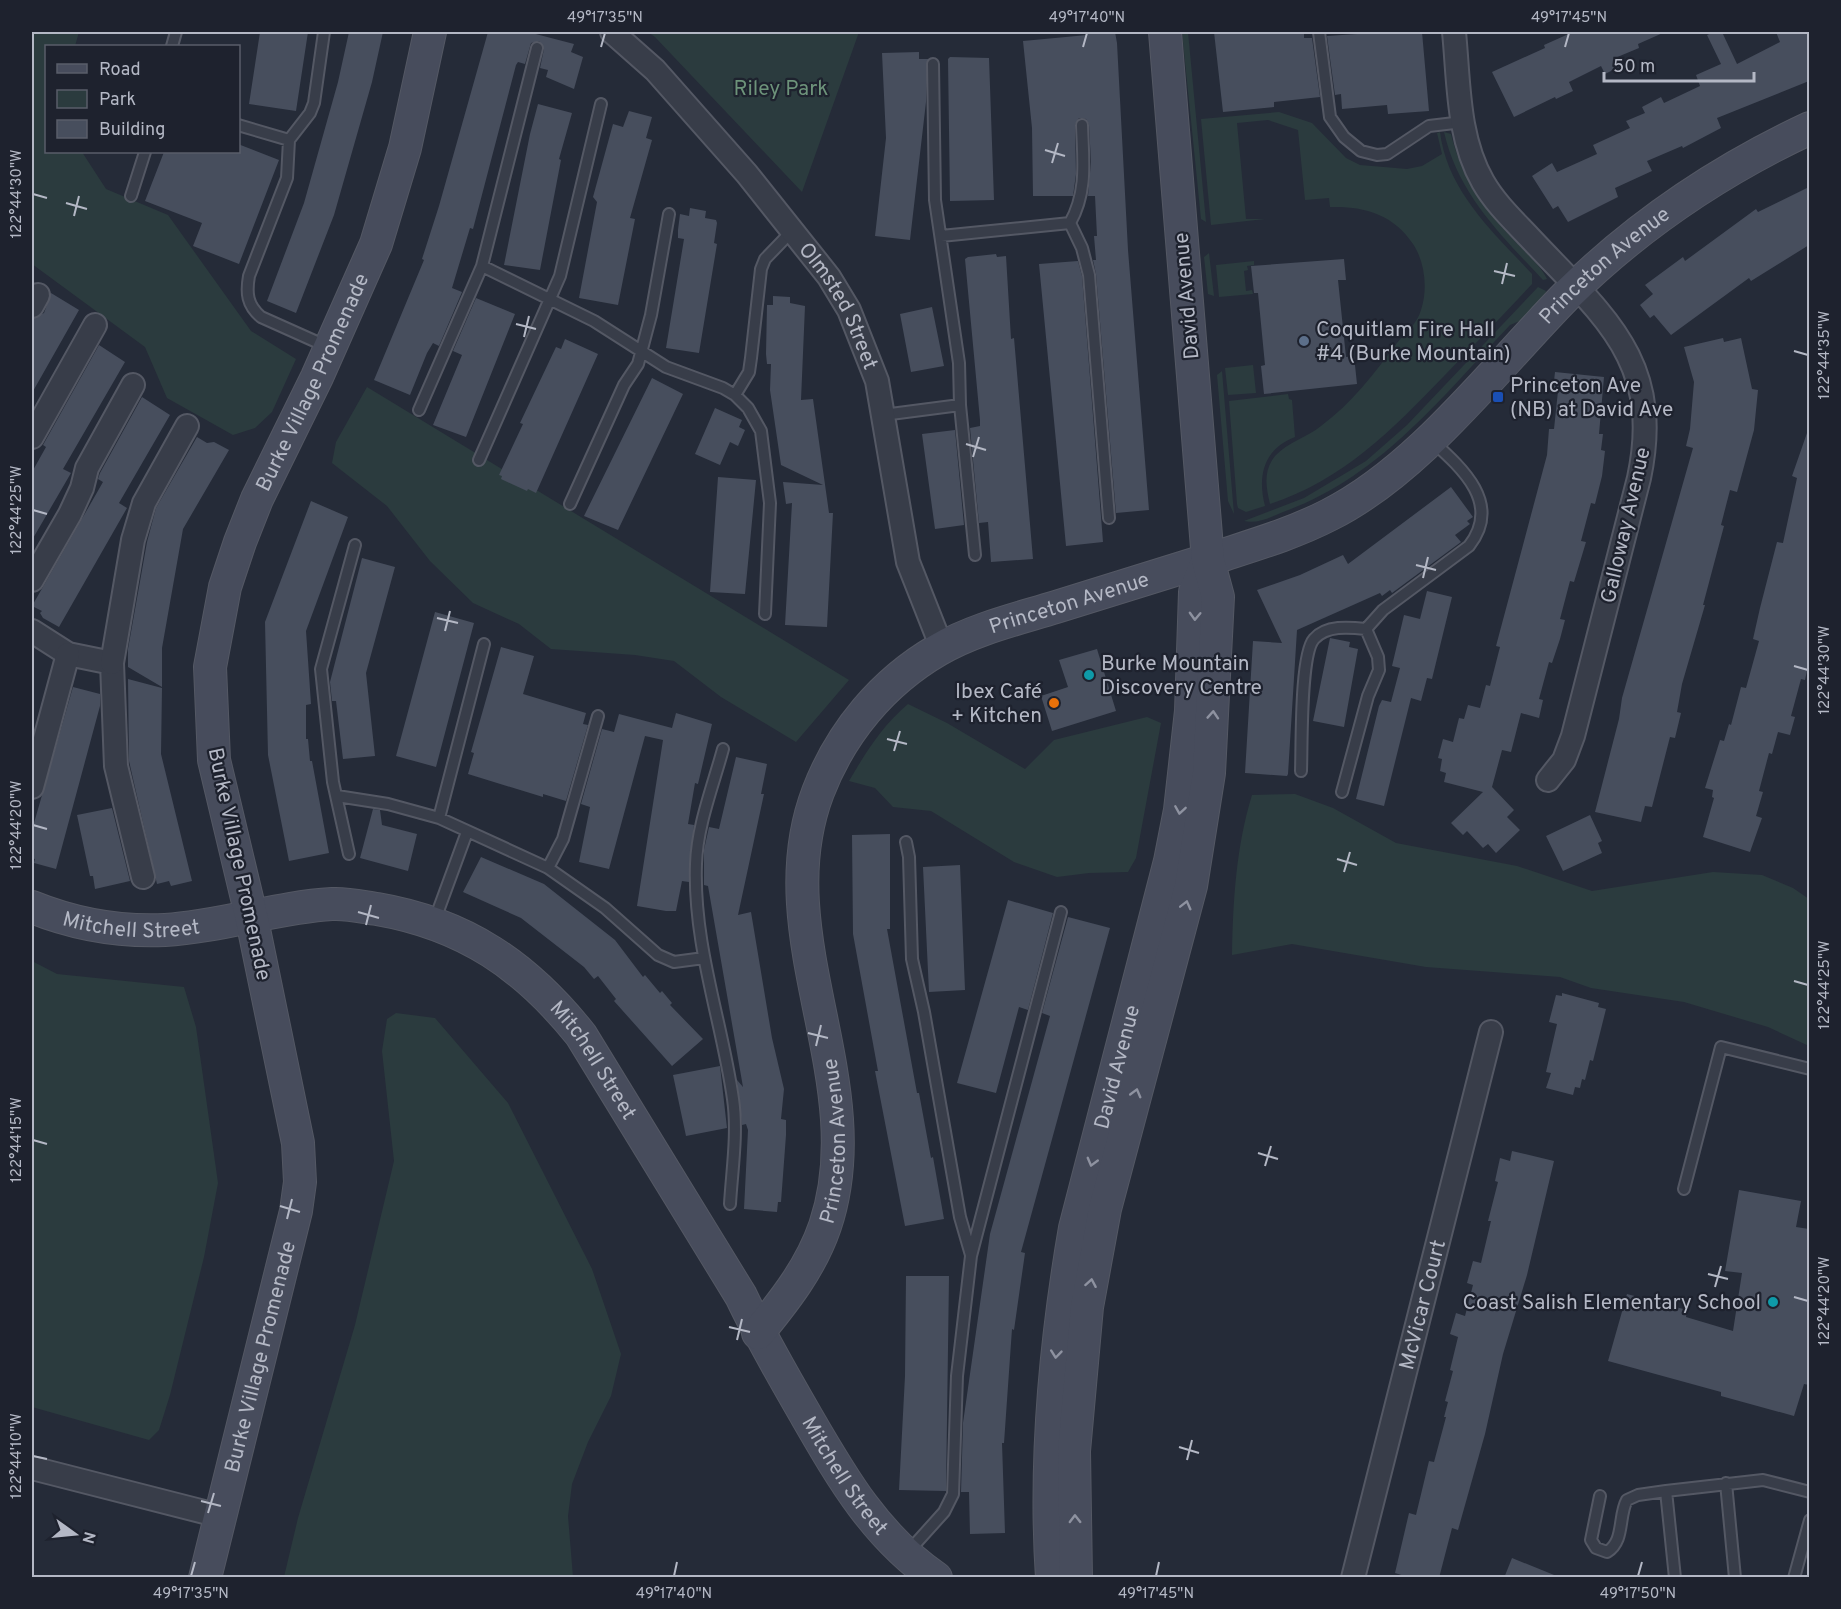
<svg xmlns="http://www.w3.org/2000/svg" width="1841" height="1609" font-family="Overpass,sans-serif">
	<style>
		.green { fill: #2b3b3e }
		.building { fill: #474e5d }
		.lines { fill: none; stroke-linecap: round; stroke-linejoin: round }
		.lane-casing { stroke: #545864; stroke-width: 14 }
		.street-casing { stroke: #545864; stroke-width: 26 }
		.secondary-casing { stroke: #545864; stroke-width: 34 }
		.lane { stroke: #383d49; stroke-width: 10 }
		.street { stroke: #383d49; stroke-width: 22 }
		.secondary { stroke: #474c5c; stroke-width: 32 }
		.oneway { stroke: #8e92a0 }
		.ticks { fill: none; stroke: #b4b8c5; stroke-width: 2 }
		.service-dot { fill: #5c6f8a; stroke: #1e222e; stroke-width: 2 }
		.transit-dot { fill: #1a4fb4; stroke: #1e222e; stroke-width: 2 }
		.culture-dot { fill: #0f9aa8; stroke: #1e222e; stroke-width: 2 }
		.food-dot { fill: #e8710a; stroke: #1e222e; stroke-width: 2 }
		.labels { text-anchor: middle; stroke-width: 4.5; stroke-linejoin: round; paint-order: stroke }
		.park-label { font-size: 21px; fill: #6d937a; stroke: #1e222e }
		.street-label { font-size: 21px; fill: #b4b8c5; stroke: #1e222e }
		.poi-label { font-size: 21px; fill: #b4b8c5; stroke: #1e222e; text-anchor: start }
		.neatline { fill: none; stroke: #b4b8c5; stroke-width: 2 }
		.ticks-label { font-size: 15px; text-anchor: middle; fill: #b4b8c5 }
	</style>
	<rect width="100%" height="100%" fill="#252b38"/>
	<path class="green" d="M32 32H79L75 46H46V152H82L106 189 168 215 251 331 296 359 272 412 255 428 233 435 167 398 145 347 32 264Z
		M648 32H859L802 192 655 37Z
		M1182 32H1188L1206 222 1201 219Z
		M1279 112 1312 123 1346 158 1360 165 1407 169 1422 166 1442 154 1437 133 1440 132C1447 191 1494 233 1532 274V284C1503 315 1474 345 1444 376 1392 430 1343 480 1270 504 1266 487 1263 471 1275 456 1288 442 1306 438 1321 426 1352 403 1374 374 1397 343 1406 332 1417 324 1421 310 1428 289 1425 262 1413 244 1393 214 1364 206 1330 207L1329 198 1305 200 1298 130 1268 120 1237 123 1246 219H1265L1211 225 1201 119Z
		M1444 132 1451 134C1461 176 1483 207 1511 237 1523 250 1539 263 1547 279L1543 280C1501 235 1458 194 1444 132Z
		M1209 253 1214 296 1208 294 1204 257Z
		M1254 261V265L1247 266 1248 270 1244 271 1246 291 1252 290 1253 294 1219 297 1216 265Z
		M1538 287 1546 291 1545 296 1522 320 1510 325C1442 397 1379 478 1283 512 1271 517 1258 524 1244 521L1304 498 1366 461 1407 425Z
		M1253 365 1256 393 1228 395 1225 368Z
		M1222 371 1234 514 1228 501 1217 375Z
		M367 387 849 680 796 742 721 697 674 661 635 655 551 649 519 624 473 603 430 561 387 506 332 463 336 442Z
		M1288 394 1289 399 1292 400 1295 437C1264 449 1257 475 1265 506L1246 512 1238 508 1237 504 1229 401Z
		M908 704 947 723 1025 769 1054 740 1147 717 1161 723 1136 858 1128 872 1089 873 1057 877 1014 862 931 811 893 807 875 788 849 781C866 752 882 726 908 704Z
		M1295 794 1333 808 1396 843 1517 866 1592 891 1713 872 1762 875 1793 888 1809 899V1046L1768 1027 1684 1002 1591 988 1560 977 1426 967 1292 944 1232 955C1233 901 1236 847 1252 795Z
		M32 961 57 974 184 987 196 1027 218 1183 204 1257 170 1395 159 1430 149 1440 32 1407Z
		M396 1013 435 1018 508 1103 592 1269 621 1354 611 1396 588 1442 572 1484 568 1516 573 1577H284L298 1518 355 1325 394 1161 382 1051 387 1019Z"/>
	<path class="building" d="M260 32H308L296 111 249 104Z
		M349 32H383L372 82 334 215 296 313 267 301 304 203 338 82Z
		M488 32H528L574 44 571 52 583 57 574 89 546 77 548 70 540 68 544 49 539 41 531 43 525 64 518 62 516 65 473 229 470 228 452 288 462 292 439 346 433 343 427 353 410 395 374 380 424 260 422 259 439 206Z
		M1087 32H1115L1117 43 1128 250 1149 510 1116 513 1096 274 1093 260H1096L1094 236H1097L1095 196H1088L1091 162 1089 125 1086 119 1079 118 1075 125 1076 174 1073 196H1033L1032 128 1023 41 1087 35Z
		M1214 32H1304V38H1312L1320 97 1274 102V107L1223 112Z
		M1387 32H1422L1429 111 1388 114 1387 105 1342 109 1341 94 1335 95 1327 36Z
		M1573 32H1665L1638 44 1639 48 1615 58 1619 67 1605 74 1601 66 1569 82 1573 91 1556 99 1555 97 1514 117 1492 72 1545 48 1544 45Z
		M1714 32H1722L1737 64 1780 42 1776 32H1809V81L1717 118 1721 128 1683 148 1682 146 1647 161 1652 171 1615 188 1618 197 1568 222 1558 206 1553 209 1532 176 1552 163 1557 172 1597 154 1593 145 1630 128 1626 121 1645 113 1642 107 1661 97 1664 103 1700 86 1696 75 1721 64 1707 35Z
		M919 52V59H928L926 102 910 240 875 236 886 138 882 53Z
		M950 57 989 58 994 200 950 201 948 59Z
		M538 104 572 113 559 159 561 160 540 270 504 265 530 134Z
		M629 111 652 117 646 138 652 140 630 218 635 219 618 305 579 298 597 202 593 197 613 124 623 127Z
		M238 144 279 160 239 264 193 246 202 223 145 201 164 152H238Z
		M1809 187V245L1751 281 1749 278 1671 335 1654 315 1650 318 1640 305 1653 294 1645 285 1683 257 1685 261 1756 209 1758 212Z
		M690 208 706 211 705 218 716 220 717 223 714 243 717 244 699 353 666 348 684 239 678 238V230L680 214 689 216Z
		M996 254 997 257 1006 256 1011 339 1014 338 1033 559 991 562 988 522 979 523 970 428 980 426V420L965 259 968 257Z
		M1344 259 1346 280H1338L1346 357 1354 356 1357 384 1264 394 1261 366 1265 365 1258 293H1254L1251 266Z
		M1078 261 1082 276 1103 542 1066 546 1039 264Z
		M51 293 79 310 32 393V319L44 313Z
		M773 296 790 297V303L805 306 801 400 813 399 829 513H833L827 627 785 625 792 503 786 504 783 482 823 485 781 465 770 390 771 364H767L766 354 767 305H773Z
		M476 298 515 314 466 437 433 425 462 355 453 351Z
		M932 307 944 366 911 372 900 314Z
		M1723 338 1724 342 1741 338 1752 389 1758 390 1754 430 1737 492 1730 490 1721 525 1724 526 1703 605H1705L1682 684 1677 712 1681 713 1675 738 1670 737 1652 807 1645 806 1641 822 1595 812 1619 719 1622 698 1693 448 1686 446 1690 429 1694 382 1684 347Z
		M565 339 598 354 536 493 528 489 527 491 501 479 502 476 499 475 523 424 520 423 556 347 561 349Z
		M99 345 125 362 63 469 71 473 32 540V472L46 447 43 445Z
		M1555 372 1604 377 1599 434H1603L1601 450 1605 451 1602 476 1595 504 1591 503 1581 541 1586 542 1574 582 1570 581 1560 619 1565 620 1560 639 1552 663 1549 662 1539 699 1543 700 1539 718 1521 713 1511 752 1502 750 1492 787 1514 810 1507 817 1520 830 1496 853 1488 844 1483 848 1467 831 1463 835 1451 823 1483 792 1444 782 1446 773 1440 771 1442 759 1438 758 1443 739 1453 742 1459 718 1464 719 1468 705 1480 708 1486 685 1490 686 1500 647 1496 646 1547 455 1549 429H1554L1558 391 1553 390Z
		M652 378 683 394 618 530 584 516Z
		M142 397 170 415 119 503 127 508 59 627 43 618 40 613 42 611 32 606 103 482 98 479 100 473Z
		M715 408 742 420 739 427 745 430 738 446 730 442 720 465 695 454Z
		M955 430 964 525 935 529 922 434Z
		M1807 433 1809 661 1805 680 1801 679 1791 716 1795 717 1790 735 1778 732 1772 754 1769 753 1759 791 1763 792 1756 816 1762 818 1750 852 1703 837 1714 798 1712 797 1713 790 1705 788 1720 740 1724 741 1729 724 1731 725 1741 687 1746 688 1759 641 1753 639 1760 608 1777 542 1783 543 1797 478 1792 476Z
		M197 437 207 443 214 442 229 450 183 529 162 648V687L128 667V649L147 542 156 508Z
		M718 477 756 480 745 594 710 592Z
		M1451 487 1473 517 1467 521 1470 524 1455 535 1461 542 1392 593 1390 590 1382 596 1380 593 1297 630 1288 774 1287 776 1245 773 1253 641 1282 643 1257 590 1300 575 1343 555 1348 564Z
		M311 501 348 517 306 631 311 704 306 705V739H308L310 761H312L329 853 289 861 268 755 265 622Z
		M362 558 395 567 366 673 375 756 343 759 336 701H332L330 682Z
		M1427 591 1452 597 1432 679 1427 678 1421 701 1411 698 1384 806 1356 799 1379 706 1382 700 1391 702 1400 668 1392 666 1404 615 1420 619Z
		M435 612 474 623 436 767 396 756Z
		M1330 638 1350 642 1349 647 1358 649 1344 727 1313 721Z
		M501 647 534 656 523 694 586 713 583 724 588 725 566 801 543 794V797L468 774 474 753 471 752Z
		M1097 649 1116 711 1052 731 1041 696 1068 687 1059 660Z
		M128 679 162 688 161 754 192 881 171 886 169 881 157 884 129 761Z
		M73 687 100 694V706L56 869 34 863 35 859 32 858V830Z
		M676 713 712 724 698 784 695 783 688 824 694 825 689 882 682 881 676 911H666L637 906 663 740 645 736 609 869 579 862 590 807 581 804 602 729 614 732 619 714 672 728Z
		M736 757 767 764 761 794H764L738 915 751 912 772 1038 784 1089 781 1119 786 1120V1135L781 1202H778L777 1212 744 1209 748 1130 746 1124 742 1125 737 1080 743 1087 708 886 704 885V850L709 827 719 829Z
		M112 808 130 881 95 889 93 876H90L77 815Z
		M373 809 380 810 382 825 417 834 408 871 360 858Z
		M1590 815 1602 841 1598 843 1602 853 1563 871 1546 836Z
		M890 834V929H887L917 1093H919L931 1158 933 1157 944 1219 905 1226 875 1071H878L853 934 852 835Z
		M481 857 544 884 615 940 643 977 645 975 660 993 662 991 672 1003 670 1005 703 1039 672 1066 614 1001 616 999 598 976 594 979 584 967 521 918 463 892Z
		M960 865 965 990 929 992 923 867Z
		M1008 900 1053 913 1028 1010 1019 1007 996 1093 957 1083Z
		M1068 917 1110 928 1021 1252 1025 1253 1014 1330 1012 1329 1004 1443H1002L1005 1533 970 1534 969 1492H961L963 1423 990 1234 1050 1016 1042 1013Z
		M1562 993 1599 1003 1598 1007 1606 1009 1593 1061 1590 1060 1585 1080 1582 1079 1580 1088 1575 1087 1573 1095 1546 1088 1551 1073 1546 1072 1557 1024 1549 1022 1556 995 1562 996Z
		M720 1066 727 1128 686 1136 673 1075Z
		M1512 1151 1554 1161 1527 1275 1503 1354 1485 1434 1458 1530 1452 1528 1439 1578H1411L1395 1573 1409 1513 1416 1515 1429 1461 1434 1462 1446 1417H1444L1448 1402 1445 1401 1453 1371 1450 1370 1458 1337 1450 1334 1456 1313 1465 1316 1473 1285 1467 1283 1473 1261 1481 1263 1491 1221H1488L1498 1182 1495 1181 1500 1158 1510 1161Z
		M1739 1190 1801 1201 1796 1227 1809 1229V1385L1804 1384 1794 1416 1721 1396V1392L1608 1361 1627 1294 1687 1310 1686 1317 1733 1331 1742 1273 1725 1271Z
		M906 1276H949L946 1491 899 1490 905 1376Z
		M1512 1558 1559 1577V1578H1504Z"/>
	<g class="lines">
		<defs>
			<path id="lane" d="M324 32 314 103 310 113 289 140 287 178 249 276C246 293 247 305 261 317L328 347
				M1319 32 1330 117 1344 137 1361 151 1377 155 1387 154 1429 126 1463 122
				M172 46 176 32
				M933 64 935 200 959 363 960 405 975 555
				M238 125 289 140
				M131 196 145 152
				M1070 223 1082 248 1089 275 1109 518
				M1070 223C1088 191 1083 159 1082 125
				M941 236 1070 223
				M482 266 594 321 666 367 723 388 735 395 748 408 761 431 770 503 765 614
				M735 395 749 372 751 358 761 269 765 259 792 231
				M419 410 482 266 537 48
				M883 415 960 405
				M479 460 560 276 601 104
				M570 504 624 385 638 364 651 315 669 214
				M723 749C713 786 697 826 696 864 693 945 722 1021 733 1099 738 1133 732 1170 730 1204
				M1301 771C1302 746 1300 655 1314 639 1326 625 1349 627 1366 629L1383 610 1469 546C1502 504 1463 469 1432 441
				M1342 792 1368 696 1379 670 1378 657 1366 629
				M337 796 388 804 439 818 548 868 605 908 658 955 674 962 704 958
				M439 818 484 644
				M906 842 909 857 912 959 924 1012 960 1217 971 1255
				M349 854 333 782 321 669 355 545
				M548 868 563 839 598 716
				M434 922 467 832
				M1684 1189 1721 1047 1810 1069
				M1726 1483 1735 1578
				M1600 1496 1591 1540 1596 1548 1607 1552C1625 1541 1618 1516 1627 1500L1638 1495 1666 1491
				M908 1552 944 1512 953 1494 957 1376 971 1256 1061 912
				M1675 1578 1666 1491 1763 1480 1810 1492
				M1794 1578 1810 1520"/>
			<g id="street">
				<path id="s1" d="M612 32 655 70 747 174 829 277 849 310 877 381 908 562 942 648"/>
				<path d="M1454 32C1459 81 1457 137 1483 182 1495 203 1513 220 1529 237 1603 316 1664 360 1639 478L1573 736 1564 760 1548 780"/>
				<path d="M32 306 38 295"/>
				<path d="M32 437 95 325"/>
				<path d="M32 580 70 514 82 488 87 468 133 385"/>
				<path d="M32 631 68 654 112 663 116 766 143 877"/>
				<path d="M112 663 133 540 144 503 187 426"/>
				<path d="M32 787 68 654"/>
				<path d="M32 1468 220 1516"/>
				<path id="s2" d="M1353 1578 1491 1032"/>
			</g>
			<g id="secondary">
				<path id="s3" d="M32 907C74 924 120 932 165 930 221 927 276 907 332 904 347 903 363 907 377 909 465 924 526 966 581 1035L741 1296C760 1336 782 1374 804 1412 841 1476 874 1535 936 1578"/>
				<path id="s4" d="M758 1333C785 1300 811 1267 825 1226 874 1081 763 936 818 792 841 732 883 682 938 650 974 629 1017 619 1056 607 1111 590 1165 573 1220 556 1257 544 1294 533 1329 515 1419 470 1495 368 1566 296 1637 226 1720 170 1810 128"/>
				<path id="s5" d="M205 1578 296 1211 300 1182 298 1143 251 915 214 760 210 667 225 587 240 542 257 499 317 377 376 244 405 148 430 32"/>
				<path id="s6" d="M1052 1578C1044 1460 1055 1344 1075 1228L1170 861 1180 810 1191 711 1195 592 1208 560"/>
				<path d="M1076 1578 1074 1451 1087 1307 1105 1209 1191 886 1209 773 1218 597 1208 560 1165 32"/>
			</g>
		</defs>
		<use href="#lane" class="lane-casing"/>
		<use href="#street" class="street-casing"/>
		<use href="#secondary" class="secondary-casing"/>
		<use href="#lane" class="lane"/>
		<use href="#street" class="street"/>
		<use href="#secondary" class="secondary"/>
	</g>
	<defs><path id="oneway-chevron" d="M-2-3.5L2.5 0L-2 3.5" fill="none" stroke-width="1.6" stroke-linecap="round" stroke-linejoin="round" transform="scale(1.5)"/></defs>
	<g class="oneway">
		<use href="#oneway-chevron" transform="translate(1195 616) rotate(92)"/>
		<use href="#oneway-chevron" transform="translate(1213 715) rotate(-86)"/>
		<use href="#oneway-chevron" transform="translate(1180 810) rotate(99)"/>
		<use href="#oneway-chevron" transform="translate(1186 905) rotate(-76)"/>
		<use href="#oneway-chevron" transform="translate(1136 1093) rotate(-75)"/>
		<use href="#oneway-chevron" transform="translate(1092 1162) rotate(105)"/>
		<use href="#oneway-chevron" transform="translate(1091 1283) rotate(-80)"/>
		<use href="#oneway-chevron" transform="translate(1056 1354) rotate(96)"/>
		<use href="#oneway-chevron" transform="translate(1075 1519) rotate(-91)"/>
	</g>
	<path class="ticks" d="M601 47 605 33M1083 47 1087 33M1565 47 1569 33M1045 150 1065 156M1052 163 1058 143M33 194 47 198M66 203 87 209M74 216 79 196M1494 271 1515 276M1502 284 1507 263M516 324 536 329M524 337 529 316M1794 351 1808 355M966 444 986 450M973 457 979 437M33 510 47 514M1416 565 1436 570M1423 578 1428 557M437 618 458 623M445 631 450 611M1794 666 1808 670M887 739 907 744M894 751 900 731M33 825 47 829M1337 859 1357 865M1344 872 1350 852M358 912 379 918M366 925 371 905M1794 981 1808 985M808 1033 828 1038M816 1046 821 1025M33 1140 47 1144M1258 1153 1278 1159M1265 1166 1271 1146M280 1206 300 1212M287 1219 292 1199M1708 1274 1728 1279M1715 1287 1721 1266M1794 1297 1808 1301M729 1327 750 1332M737 1340 742 1319M1179 1447 1199 1453M33 1456 47 1459M1187 1460 1192 1440M201 1501 221 1506M208 1513 214 1493M191 1576 195 1562M674 1576 677 1562M1156 1576 1159 1562M1638 1576 1642 1562"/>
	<circle class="service-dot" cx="1304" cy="341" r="6"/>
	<rect class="transit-dot" x="1492" y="391" width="12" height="12" rx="3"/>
	<g class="culture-dot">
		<circle cx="1089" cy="675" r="6"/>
		<circle cx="1773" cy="1302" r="6"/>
	</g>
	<circle class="food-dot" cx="1054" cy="703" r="6"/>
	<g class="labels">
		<g class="park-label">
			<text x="781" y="95">Riley Park</text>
		</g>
		<g class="street-label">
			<text dy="7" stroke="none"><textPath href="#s4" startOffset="1544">Princeton Avenue</textPath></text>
			<text transform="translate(1186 296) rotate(-95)" y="7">David Avenue</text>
			<text dy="7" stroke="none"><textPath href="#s1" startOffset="358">Olmsted Street</textPath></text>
			<text dy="7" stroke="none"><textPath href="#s5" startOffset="1236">Burke Village Promenade</textPath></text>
			<text transform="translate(1625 525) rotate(-77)" y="7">Galloway Avenue</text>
			<text dy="7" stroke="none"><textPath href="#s4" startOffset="896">Princeton Avenue</textPath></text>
			<text transform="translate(240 864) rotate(78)" y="7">Burke Village Promenade</text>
			<text dy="7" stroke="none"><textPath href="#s3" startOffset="102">Mitchell Street</textPath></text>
			<text dy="7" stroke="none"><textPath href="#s3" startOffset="624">Mitchell Street</textPath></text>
			<text dy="7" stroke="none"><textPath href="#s6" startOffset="518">David Avenue</textPath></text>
			<text dy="7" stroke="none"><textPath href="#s4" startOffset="213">Princeton Avenue</textPath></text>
			<text dy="7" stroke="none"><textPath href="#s2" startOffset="282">McVicar Court</textPath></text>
			<text dy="7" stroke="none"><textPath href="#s5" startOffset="228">Burke Village Promenade</textPath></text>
			<text dy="7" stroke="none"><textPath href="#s3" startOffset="1110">Mitchell Street</textPath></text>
		</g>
		<g class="poi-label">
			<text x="1316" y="336">Coquitlam Fire Hall<tspan x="1316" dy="24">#4 (Burke Mountain)</tspan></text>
			<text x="1510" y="392">Princeton Ave<tspan x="1510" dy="24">(NB) at David Ave</tspan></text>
			<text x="1101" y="670">Burke Mountain<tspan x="1101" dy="24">Discovery Centre</tspan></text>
			<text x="1042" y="698" text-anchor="end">Ibex Café<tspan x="1042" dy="24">+ Kitchen</tspan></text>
			<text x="1761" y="1309" text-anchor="end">Coast Salish Elementary School</text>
		</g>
	</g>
	<rect width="1841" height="1609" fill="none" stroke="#1e222e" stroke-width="66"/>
	<rect x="45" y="45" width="195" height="108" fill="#1e222e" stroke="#5a5e6a" stroke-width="1.5"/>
	<rect x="57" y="64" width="30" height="9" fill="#474c5c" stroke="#5a5e6a" stroke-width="1.5"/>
	<text x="99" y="75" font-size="18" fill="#b4b8c5">Road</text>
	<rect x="57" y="90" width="30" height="18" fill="#2b3b3e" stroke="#5a5e6a" stroke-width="1.5"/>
	<text x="99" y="105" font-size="18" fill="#b4b8c5">Park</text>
	<rect x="57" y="120" width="30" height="18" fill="#474e5d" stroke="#5a5e6a" stroke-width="1.5"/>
	<text x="99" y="135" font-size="18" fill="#b4b8c5">Building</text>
	<g transform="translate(75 1534) rotate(105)" stroke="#1e222e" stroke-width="4.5" paint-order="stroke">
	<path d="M0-4.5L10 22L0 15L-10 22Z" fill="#b4b8c5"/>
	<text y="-9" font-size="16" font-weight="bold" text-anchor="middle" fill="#b4b8c5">N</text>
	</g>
	<path d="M1604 72v9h150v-9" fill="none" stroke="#b4b8c5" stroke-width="3"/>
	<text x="1613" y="72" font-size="18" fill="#b4b8c5" stroke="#1e222e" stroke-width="4.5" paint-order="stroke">50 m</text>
	<rect x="33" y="33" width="1775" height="1543" class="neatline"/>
	<g class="ticks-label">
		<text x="605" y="22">49°17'35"N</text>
		<text x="1087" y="22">49°17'40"N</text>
		<text x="1569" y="22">49°17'45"N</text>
		<text transform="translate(16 194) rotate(-90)" y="5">122°44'30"W</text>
		<text transform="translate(1824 355) rotate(-90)" y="5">122°44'35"W</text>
		<text transform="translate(16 510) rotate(-90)" y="5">122°44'25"W</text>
		<text transform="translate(1824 670) rotate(-90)" y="5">122°44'30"W</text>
		<text transform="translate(16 825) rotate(-90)" y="5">122°44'20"W</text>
		<text transform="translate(1824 985) rotate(-90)" y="5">122°44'25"W</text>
		<text transform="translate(16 1140) rotate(-90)" y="5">122°44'15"W</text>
		<text transform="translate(1824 1301) rotate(-90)" y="5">122°44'20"W</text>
		<text transform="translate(16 1456) rotate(-90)" y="5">122°44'10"W</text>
		<text x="191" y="1598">49°17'35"N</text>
		<text x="674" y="1598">49°17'40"N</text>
		<text x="1156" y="1598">49°17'45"N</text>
		<text x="1638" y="1598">49°17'50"N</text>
	</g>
</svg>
